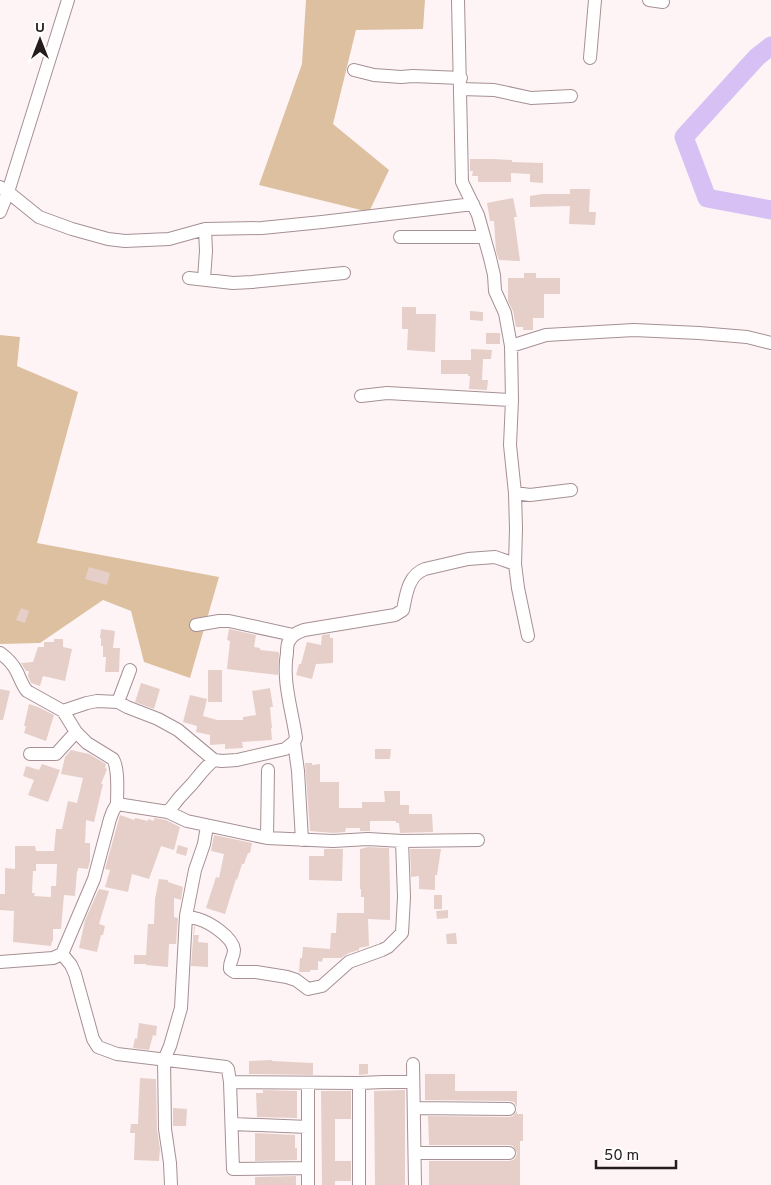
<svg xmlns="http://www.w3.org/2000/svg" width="771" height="1185" font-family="Overpass,sans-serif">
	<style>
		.green { fill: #ddc0a0 }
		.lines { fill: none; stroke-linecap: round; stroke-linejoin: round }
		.river { stroke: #d7c0f4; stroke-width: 19 }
		.building { fill: #e5cfc8; fill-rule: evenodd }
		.minor-casing { stroke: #a69093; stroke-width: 14 }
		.minor { stroke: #fff; stroke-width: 12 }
	</style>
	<rect width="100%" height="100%" fill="#fef4f6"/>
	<path class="green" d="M306 0H425L423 29 356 30 333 124 389 170 369 212 259 185 302 64Z
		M0 335 20 337 17 366 78 392 37 543 219 577 190 678 144 662 131 611 103 600 40 643 0 644Z"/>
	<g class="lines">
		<path class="river" d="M771 46 757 57 684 137 707 198 771 210"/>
	</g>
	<path class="building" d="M470 159H493L512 160V162L543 163V183L530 182V174L511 173V182H478V176H472L473 171H470Z
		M570 189H590L589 212H596L595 225 569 224 570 206 530 207V196L542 194H570Z
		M513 198 517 217H514L520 261 499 260 496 251 494 221H490L487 203Z
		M524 273H536V278H560V294H544V318H533V330H523V327H516L513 311 508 301V278H524Z
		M402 307H416V314H436L435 352 407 350 408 329H402Z
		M470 311 483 312V321L470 320Z
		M486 333H500V344H486Z
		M471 349 492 350 491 359H483L482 380H488L487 390 469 389 470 376H468V374H441V360H471Z
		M89 567 110 573 107 585 85 579Z
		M21 608 29 611 25 623 16 620Z
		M101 629 115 631 113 648H120L119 672H105L106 657H103V646H101V638H100Z
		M229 629 256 635 254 647 260 648V650L279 652 278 675 227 669 230 641 227 640Z
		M330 634V638H333V663L316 664 312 679 296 675 299 664H301L307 642 321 645 322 635Z
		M54 639H63V647L72 649 65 681 43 676 40 686 31 683 28 676 29 671H26L21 663 33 662 38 647H44V642H54Z
		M208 670H222V702H208Z
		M141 683 160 689 154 709 135 702Z
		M270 688 273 707H270L272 728H271L272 740 242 742 243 748 225 749V744L210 745V735L196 732 197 726 183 722 190 695 207 699 203 716 217 720H243V717L256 715 252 691Z
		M0 689 10 691 3 720H0Z
		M29 704 38 707 54 715 46 741 24 733 26 726H24Z
		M375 749H391L390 759H375Z
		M71 750 89 754 106 764 105 768 107 769 101 784H103L94 822 86 820 85 843H90V861L88 869 78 868V871H77L75 896 64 895 61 929H53V941H52L51 946 13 942 14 911 0 910V894H5V868L15 869V846H35L36 851H54L56 829H62L68 801 77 803 83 778 61 774 65 757ZM36 864H57L56 886H51V897L34 896 35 893H32L33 871H36Z
		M305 763H312V765L320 764V782H339V808H362V802H385L384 791H400V805H409V814H432L433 832 400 833 399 823H396V821H370V831H360V828H346L345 832 333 833 310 831Z
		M42 764 60 770 48 802 28 795 34 780 23 776 26 766 39 770Z
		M120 815 134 820 135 818 148 821V819L154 821V818L166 820 180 827 174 850 161 846 149 879 132 874 128 892 105 887 110 870 105 869Z
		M214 835 252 843 250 853H248L244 864H242L237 880 236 879 225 914 206 908 216 877 219 878 224 854 211 851Z
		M178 845 188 848 186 856 176 853Z
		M368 847 389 848 390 889V920L368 919 369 946 359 948V950L349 953 341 958H323L322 962 318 961V970H310V972H299L300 958H302L303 947 330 949 331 933H336L337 913H364V897H361V889H360V849Z
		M324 849H343L342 881 309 880V856H324Z
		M410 849H441L437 875H435V890L419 889V876L411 877Z
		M159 879 168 880V882L183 887 181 900 174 898V917L178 918 176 944H169L168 967 146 965V964H134V955H146L148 924H154L155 899Z
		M99 889 109 891 99 924 105 926 103 935H101L97 952 79 948 85 920Z
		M434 895H442V909H434Z
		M448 910V918L437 919 436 911Z
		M194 926 195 927 194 935H199L198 942 208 943V967L191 966Z
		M456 933 457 944H447L446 934Z
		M139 1023 157 1026 156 1036 153 1035 149 1050 133 1048 135 1038 137 1039Z
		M272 1060V1061L313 1063V1075L249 1074V1061Z
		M359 1064H368V1074L359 1075Z
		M425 1074H455V1091H517V1107L514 1102 509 1101 425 1100Z
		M140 1078 156 1079 157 1129 160 1149 159 1161 134 1160 135 1133H130L131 1124H138Z
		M263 1090 297 1091V1118L257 1117 256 1093H263Z
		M405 1090V1185H375L374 1091Z
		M321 1091H351V1119H335V1161H351V1181H335V1185H322Z
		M173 1108 187 1109 186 1126H173Z
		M517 1111V1114H523V1141H520V1185H429V1161H509L513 1160 516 1157 517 1153 513 1146 509 1145H429L428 1116 509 1117 513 1116Z
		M255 1133 295 1135V1148H297V1160L255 1161Z
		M296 1176V1185H255V1177Z"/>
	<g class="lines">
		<defs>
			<path id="minor" d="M458 0 462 182 478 215 490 258 494 275 495 291 505 313 511 346 512 400 510 445 515 493 516 529 515 564 518 588 528 636
				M649 0 663 2
				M590 58 595 0
				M354 70 374 75 401 77 413 76 461 78
				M461 89 494 90 531 98 571 96
				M0 187 8 192 39 217 72 229 108 239 125 241 169 239 205 229 262 228 322 222 473 204
				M0 212 8 192 68 0
				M400 237H484
				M189 278 233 283 252 282 344 273
				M204 279 206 251 205 229
				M511 346 546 335 634 330 699 333 747 337 771 343
				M361 396 387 393 512 400
				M515 493 530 495 571 490
				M196 625 219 621H229L293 635
				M0 653C7 658 13 664 17 672 20 678 22 685 27 691L63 711 76 732 87 743 113 759C119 769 117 792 117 804
				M118 702 130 670
				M63 711 87 703 97 701 118 702 127 707 158 719 178 730 214 760
				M294 742 298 771 302 840
				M30 754H56L76 732
				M168 812 187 821 267 838 333 841 368 839 402 841 478 840
				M267 838 268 770
				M186 916C190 917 194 918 198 919 209 922 233 937 234 950 234 957 229 962 230 969L234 972H256L287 977 296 980 308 989 322 986 349 962 382 950 388 947 402 933 404 897 402 841
				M62 954 71 965 75 974 93 1039 98 1047 117 1054 226 1067 228 1069 230 1082 233 1169 308 1168
				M0 962 53 958 62 954 94 879 110 819 113 811 117 804 168 812C176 801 183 793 192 784 199 776 205 767 214 760L222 761 237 760 285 749 294 742 296 738C292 710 282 681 287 653 287 649 287 644 289 641 292 635 298 632 304 630L395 615 403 610C406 595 408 575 425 569L468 559 495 557 515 564
				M413 1064 415 1185
				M230 1082 359 1083 384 1082H413
				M308 1083V1185
				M359 1083V1185
				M415 1108 509 1109
				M232 1124 308 1127
				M415 1153H509
				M171 1185 170 1163 165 1129 164 1060 170 1046 181 1008 186 916 195 870 204 844 207 826"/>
		</defs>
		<use href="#minor" class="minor-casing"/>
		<use href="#minor" class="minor"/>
	</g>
	<g transform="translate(40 40)" stroke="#ffffff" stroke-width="4" paint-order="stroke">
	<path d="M0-4L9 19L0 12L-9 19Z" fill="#241c1d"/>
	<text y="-8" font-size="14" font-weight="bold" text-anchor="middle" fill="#241c1d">U</text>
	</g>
	<path d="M596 1160v8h80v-8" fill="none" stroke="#241c1d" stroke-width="2.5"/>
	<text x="604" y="1160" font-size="15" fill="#241c1d" stroke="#ffffff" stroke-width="4" paint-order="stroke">50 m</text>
</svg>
